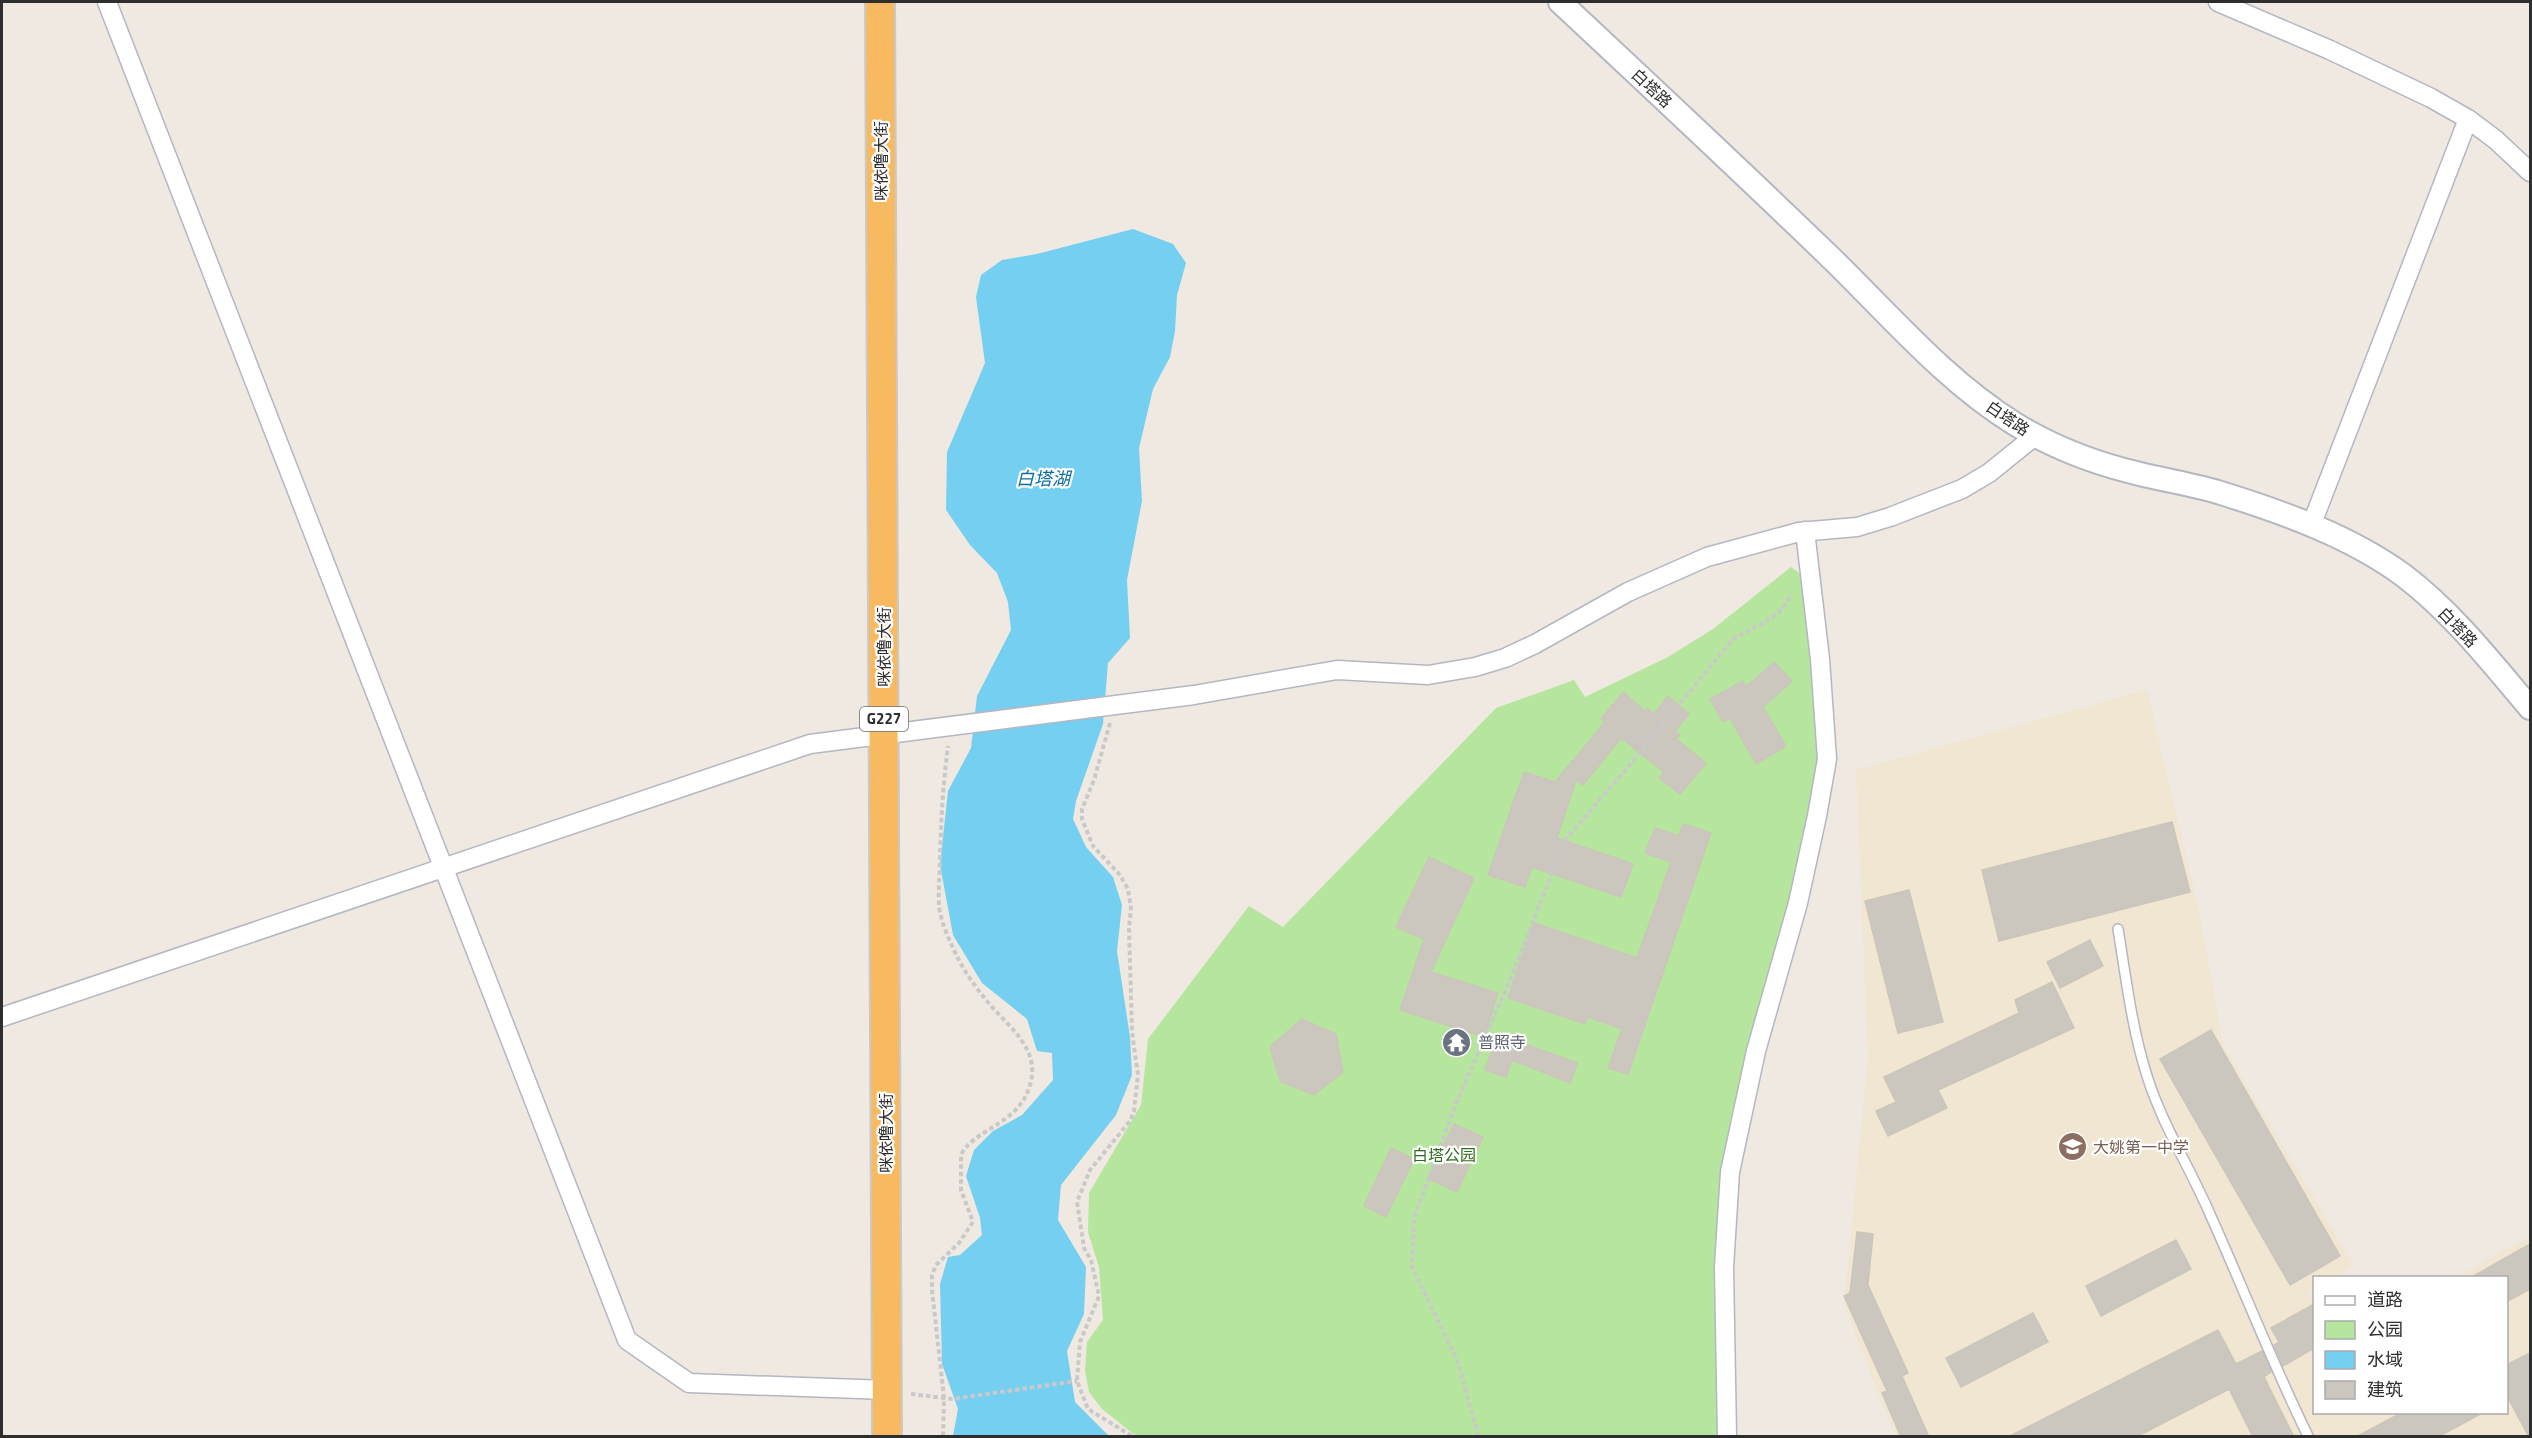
<svg xmlns="http://www.w3.org/2000/svg" width="2532" height="1438" font-family="'Titillium Web','Noto Sans SC',sans-serif">
	<style>
		.education { fill: #f0e6d1 }
		.green { fill: #b6e59e }
		.water { fill: #75cff0 }
		.building { fill: #cbc7bf; stroke: #cbc5ba; stroke-width: 1.5 }
		.lines { fill: none; stroke-linecap: round; stroke-linejoin: round }
		.service-casing { stroke: #b4b7c1; stroke-width: 12 }
		.minor-casing { stroke: #b4b7c1; stroke-width: 21 }
		.tertiary-casing { stroke: #b4b7c1; stroke-width: 26 }
		.trunk-casing { stroke: #c9c9c9; stroke-width: 32 }
		.path { stroke: #c9c9c9; stroke-width: 4; stroke-dasharray: 4.5 3; stroke-linecap: butt }
		.service { stroke: #fff; stroke-width: 9 }
		.minor { stroke: #fff; stroke-width: 18 }
		.tertiary { stroke: #fff; stroke-width: 22 }
		.trunk { stroke: #f8ba60; stroke-width: 28 }
		.labels { text-anchor: middle; stroke-width: 4.5; stroke-linejoin: round; paint-order: stroke }
		.shield { fill: #fff; stroke: #6d6d6d; stroke-width: 1.5 }
		.shield-label { font-size: 15px; font-weight: bold; fill: #2e2e2e }
		.street-label { font-size: 16px; fill: #2e2e2e; stroke: #fff }
		.worship-label { font-size: 16px; fill: #5b616d; stroke: #fff; text-anchor: start }
		.education-label { font-size: 16px; fill: #785e54; stroke: #fff; text-anchor: start }
		.park-label { font-size: 16px; fill: #2c6e1b; stroke: #fff }
		.water-label { font-size: 18px; font-style: italic; fill: #0d6fa3; stroke: #fff }
	</style>
	<rect width="100%" height="100%" fill="#efe9e1"/>
	<path class="education" d="M2147 690 2199 910 2223 1045 2354 1266 2335 1277 2314 1278V1289L2308 1293 2314 1302V1412H2506V1278L2457 1277 2530 1236V1436H1897L1879 1396 1844 1304 1868 1058 1856 770Z"/>
	<path class="green" d="M1791 567 1807 579 1822 741 1791 906 1731 1117 1718 1225 1724 1436H1136L1102 1409 1089 1392 1085 1371 1087 1342 1103 1320 1099 1267 1088 1232 1089 1193 1141 1105 1148 1039 1249 906 1283 927 1496 708 1574 680 1585 697 1668 657 1713 629Z"/>
	<path class="water" d="M1133 229 1173 244 1186 263 1177 295 1175 331 1170 357 1153 389 1139 448 1142 501 1127 580 1130 638 1108 663 1103 724 1076 801 1073 819 1086 847 1113 877 1122 905 1117 951 1130 1037 1132 1075 1116 1115 1061 1185 1058 1220 1086 1267 1084 1314 1067 1351 1075 1402 1109 1436H953L958 1409 942 1364 940 1284 948 1257 960 1255 982 1235 980 1218 966 1176 974 1150 993 1131 1022 1115 1053 1080 1052 1053 1037 1051 1027 1019 982 983 953 935 940 865 948 791 971 748 977 696 1011 630 1008 602 997 573 970 545 946 510 947 452 985 363 976 297 981 275 1002 260 1037 254Z"/>
	<path class="building" d="M1774 662 1792 681 1763 707 1786 746 1756 764 1730 718 1723 722 1710 699 1743 681 1746 687Z
		M1623 692 1645 711 1647 708 1654 714 1668 696 1689 714 1675 731 1680 735 1676 739 1706 763 1680 794 1659 778 1664 772 1621 738 1583 785 1576 780 1557 838 1633 864 1621 897 1532 867 1525 887 1488 875 1524 772 1555 782 1605 722 1601 719Z
		M2172 822 2190 892 1999 941 1982 870Z
		M1683 824 1711 833 1628 1074 1608 1068 1622 1029 1588 1017 1585 1024 1508 998 1534 923 1637 958 1671 862 1645 853 1655 828 1679 836Z
		M1429 857 1474 878 1431 972 1498 993 1484 1037 1400 1010 1424 939 1396 927Z
		M1909 890 1943 1022 1898 1033 1865 901Z
		M2090 940 2103 966 2060 988 2047 962Z
		M2052 982 2074 1028 1938 1090 1947 1108 1888 1136 1876 1111 1896 1102 1884 1077 2019 1013 2015 1000Z
		M1302 1019 1336 1034 1343 1072 1314 1095 1280 1081 1270 1047Z
		M2211 1030 2340 1256 2290 1285 2160 1059Z
		M1498 1034 1577 1063 1570 1083 1512 1060 1506 1077 1485 1070Z
		M1454 1124 1483 1137 1457 1192 1428 1179Z
		M1391 1148 1414 1159 1386 1217 1364 1206Z
		M1857 1232 1873 1234 1868 1285 1908 1373 1902 1376 1929 1437H1901L1882 1393 1887 1391 1844 1296 1850 1293Z
		M2176 1240 2191 1269 2101 1316 2086 1286Z
		M2530 1244V1289L2506 1302V1278H2470Z
		M2314 1304V1348L2283 1366 2274 1345 2279 1342 2271 1328Z
		M2033 1313 2048 1342 1961 1387 1946 1358Z
		M2218 1330 2236 1364 2262 1351 2271 1372 2264 1377 2294 1437H2253L2229 1389 2136 1437H2008Z
		M2530 1353V1437H2529L2506 1394V1365Z
		M2401 1413H2482L2438 1437H2356Z"/>
	<g class="lines">
		<defs>
			<path id="service" d="M2118 929C2126 978 2132 1029 2147 1076 2162 1124 2189 1166 2209 1212 2243 1287 2272 1363 2308 1436"/>
			<path id="minor" d="M107 2 627 1340 689 1383 887 1390
				M2218 2 2330 50 2431 98 2468 119 2496 140 2530 172
				M2311 526 2468 119
				M2 1017 810 744 1194 695 1337 670 1428 675 1475 667 1505 658 1535 644 1628 592 1707 557 1799 532 1857 527 1890 517 1962 489 1989 473 2035 436
				M1727 1436 1724 1267 1730 1172 1756 1051 1798 903 1817 816 1827 759 1820 659 1805 531"/>
			<path id="tertiary" d="M1560 2C1650 86 1740 170 1828 255 1888 313 1944 380 2015 424 2054 448 2097 464 2140 474 2168 481 2197 485 2224 494 2285 513 2351 537 2403 575 2452 612 2491 662 2530 708"/>
			<path id="trunk" d="M880 2 887 1436"/>
		</defs>
		<use href="#service" class="service-casing"/>
		<use href="#minor" class="minor-casing"/>
		<use href="#tertiary" class="tertiary-casing"/>
		<use href="#trunk" class="trunk-casing"/>
		<path class="path" d="M1110 723 1094 780 1082 809V819L1093 846 1120 875 1128 889 1131 908 1129 928 1132 1032 1138 1075 1134 1111 1130 1121 1090 1170 1077 1202 1084 1248 1091 1260 1099 1296 1080 1342 1077 1381 1088 1409 1132 1436
			M911 1394 952 1399 1077 1381
			M943 1436 944 1398 932 1290V1275L936 1265 959 1243 973 1222 961 1190V1155C973 1129 1019 1125 1030 1085 1041 1048 1008 1027 987 1001 973 984 962 968 953 948 947 935 940 919 939 905 938 890 940 874 940 859 941 821 943 784 948 746
			M1478 1436 1458 1362 1412 1267 1414 1218 1455 1106 1508 985 1565 840 1623 773 1733 639 1765 622 1779 612 1792 594"/>
		<use href="#service" class="service"/>
		<use href="#minor" class="minor"/>
		<use href="#tertiary" class="tertiary"/>
		<use href="#trunk" class="trunk"/>
	</g>
	<defs>
		<symbol id="temple-disc" viewBox="-11 -11 22 22"><circle r="9.5" fill="#6b7280" stroke="#fff"/><path d="M0-6L5-2H3V0L6.5 2.5H4V6H1.5V3h-3V6H-4V2.5H-6.5L-3 0V-2H-5Z" fill="#fff"/></symbol>
		<symbol id="school-disc" viewBox="-11 -11 22 22"><circle r="9.5" fill="#8d6e63" stroke="#fff"/><path d="M0-5L7-2L0 1L-7-2ZM-4 1L0 2.5L4 1V4Q0 6-4 4Z" fill="#fff"/></symbol>
	</defs>
	<g fill-rule="evenodd">
		<use href="#temple-disc" x="1440" y="1026" width="33" height="33"/>
		<use href="#school-disc" x="2056" y="1130" width="33" height="33"/>
	</g>
	<g class="labels">
		<rect class="shield" x="860" y="707" width="48" height="24" rx="4.5"/>
		<g class="shield-label">
			<text x="884" y="724">G227</text>
		</g>
		<g class="street-label">
			<text transform="translate(1652 88) rotate(43)" y="6">白塔路</text>
			<text transform="translate(881 161) rotate(-90)" y="6">咪依噜大街</text>
			<text transform="translate(2008 418) rotate(34)" y="6">白塔路</text>
			<text transform="translate(2458 627) rotate(46)" y="6">白塔路</text>
			<text transform="translate(884 647) rotate(-90)" y="6">咪依噜大街</text>
			<text transform="translate(886 1133) rotate(-90)" y="6">咪依噜大街</text>
		</g>
		<g class="worship-label">
			<text x="1478" y="1048">普照寺</text>
		</g>
		<g class="education-label">
			<text x="2093" y="1153">大姚第一中学</text>
		</g>
		<g class="park-label">
			<text x="1444" y="1161">白塔公园</text>
		</g>
		<g class="water-label">
			<text x="1043" y="485">白塔湖</text>
		</g>
	</g>
	<rect width="2532" height="1438" fill="none" stroke="#2e2e2e" stroke-width="6"/>
	<rect x="2313" y="1276" width="195" height="138" fill="#ffffff" stroke="#ababab" stroke-width="1.5"/>
	<rect x="2325" y="1296" width="30" height="9" fill="#ffffff" stroke="#ababab" stroke-width="1.5"/>
	<text x="2367" y="1306" font-size="18" fill="#2e2e2e">道路</text>
	<rect x="2325" y="1321" width="30" height="18" fill="#b6e59e" stroke="#ababab" stroke-width="1.5"/>
	<text x="2367" y="1336" font-size="18" fill="#2e2e2e">公园</text>
	<rect x="2325" y="1351" width="30" height="18" fill="#75cff0" stroke="#ababab" stroke-width="1.5"/>
	<text x="2367" y="1366" font-size="18" fill="#2e2e2e">水域</text>
	<rect x="2325" y="1381" width="30" height="18" fill="#cbc7bf" stroke="#ababab" stroke-width="1.5"/>
	<text x="2367" y="1396" font-size="18" fill="#2e2e2e">建筑</text>
</svg>
